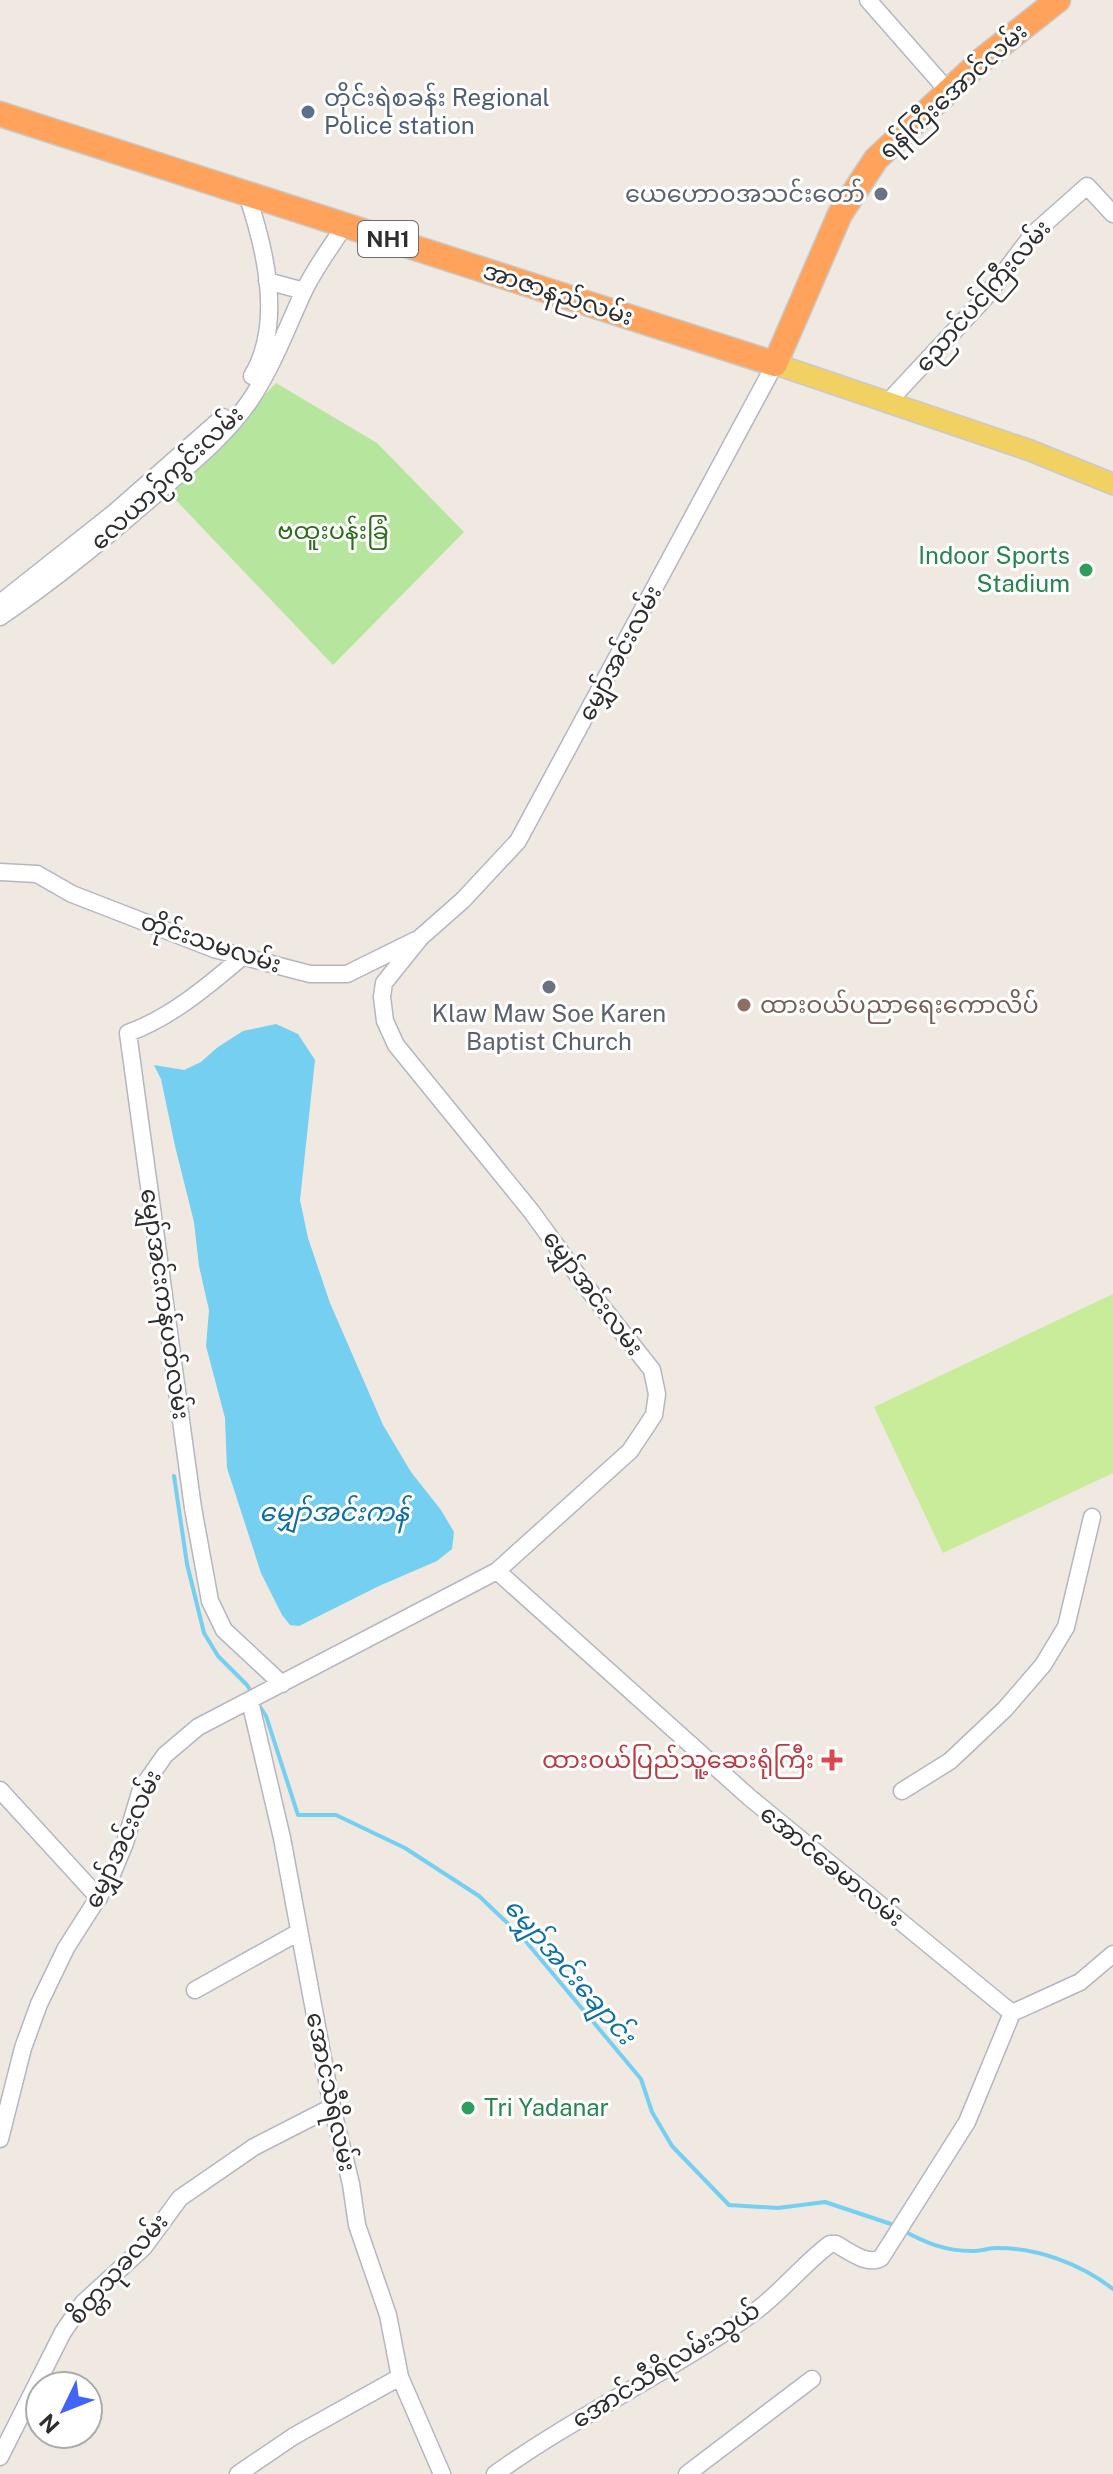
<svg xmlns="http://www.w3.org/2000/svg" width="1113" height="2474" font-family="'Public Sans','Noto Sans Myanmar',sans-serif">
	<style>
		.park { fill: #b6e59e }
		.pitch { fill: #c9ec9a }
		.water { fill: #75cff0 }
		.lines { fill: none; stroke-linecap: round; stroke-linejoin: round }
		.stream { stroke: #75cff0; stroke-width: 4 }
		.minor-casing { stroke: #b4b7c1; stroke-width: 19 }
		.major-casing { stroke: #c9c9c9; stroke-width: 23 }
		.highway-casing { stroke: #c9c9c9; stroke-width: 27 }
		.minor { stroke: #fff; stroke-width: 16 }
		.major { stroke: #f2d163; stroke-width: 20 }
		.highway { stroke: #ffa35c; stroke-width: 24 }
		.service-dot { fill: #5c6f8a; stroke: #fff; stroke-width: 3 }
		.worship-dot { fill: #6b7280; stroke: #fff; stroke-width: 3 }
		.leisure-dot { fill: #2e9e5b; stroke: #fff; stroke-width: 3 }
		.education-dot { fill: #8d6e63; stroke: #fff; stroke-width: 3 }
		.health-dot { fill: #e0444e; stroke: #fff; stroke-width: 3 }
		.labels { text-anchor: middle; stroke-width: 6; stroke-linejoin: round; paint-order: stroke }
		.shield { fill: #fff; stroke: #6d6d6d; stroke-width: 2 }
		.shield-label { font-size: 22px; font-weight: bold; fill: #2e2e2e }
		.street-label { font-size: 24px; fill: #2e2e2e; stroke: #fff }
		.service-label { font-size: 24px; fill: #4e5e75; stroke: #fff; text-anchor: start }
		.worship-label { font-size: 24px; fill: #5b616d; stroke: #fff; text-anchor: end }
		.park-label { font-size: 24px; fill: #2c6e1b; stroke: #fff }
		.leisure-label { font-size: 24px; fill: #27864d; stroke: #fff; text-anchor: end }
		.education-label { font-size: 24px; fill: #785e54; stroke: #fff; text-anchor: start }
		.health-label { font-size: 24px; fill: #be3a42; stroke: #fff; text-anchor: end }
		.water-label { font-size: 26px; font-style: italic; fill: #0d6fa3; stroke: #fff }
	</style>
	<rect width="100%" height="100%" fill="#efe9e1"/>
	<path class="park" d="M276 383 377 443 464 532 333 665 170 494Z"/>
	<path class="pitch" d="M1113 1294V1473L943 1553 874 1407Z"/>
	<path class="water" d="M276 1024 298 1034 315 1060 300 1200 308 1238 330 1303 383 1425 411 1472 441 1510 454 1532 452 1549 437 1561 379 1586 299 1626 290 1625 282 1615 261 1573 227 1468 225 1418 206 1346 209 1310 199 1266 194 1222 175 1146 161 1079 154 1065 184 1070 201 1062 218 1047 243 1031Z"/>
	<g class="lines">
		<path class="stream" d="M174 1476 187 1564 204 1633 218 1656 247 1685 252 1693
			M256 1701 266 1716 298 1815H336L405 1848 479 1896 523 1938 641 2079 652 2112 672 2146 729 2205 778 2208 825 2202 894 2225
			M902 2230C926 2243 945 2251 972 2251 981 2251 989 2248 997 2248 1038 2248 1081 2264 1113 2289"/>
		<defs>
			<path id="minor" d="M868 0 948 91
				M246 192C265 247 284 323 252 376
				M267 281 304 291
				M888 402 984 299 1033 234 1087 186 1113 214
				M0 603 115 512 223 417
				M0 617C58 578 110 534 163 488 193 462 226 435 249 402 272 368 286 330 303 293 314 269 331 247 345 225
				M0 872 37 874 72 894 214 949 310 974H347L416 940
				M242 957C208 986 170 1018 128 1033L193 1508 210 1601 224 1630 282 1684
				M497 1571 749 1797 1012 2013 1080 1982 1113 1954
				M250 1701 282 1838 332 2107 351 2184 357 2225 388 2315 400 2377 442 2474
				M0 1790 99 1898
				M902 1791 950 1761 1005 1709 1043 1665 1066 1627 1092 1517
				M195 1990 299 1932
				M0 2139 23 2048 39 2004 66 1948 110 1879 125 1843 141 1789 165 1755 198 1727 497 1571 630 1451 654 1415 657 1394 652 1370 584 1284 531 1211 396 1045 385 1021 382 997 384 983 421 937 463 900 518 841 775 364
				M0 2457 63 2332 83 2303 144 2247 180 2198 254 2147 332 2107
				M238 2474 294 2436 400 2377
				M495 2474C577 2415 671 2372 753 2313 781 2293 803 2264 830 2244H836C849 2251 867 2266 881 2258L967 2122 1012 2013
				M687 2474 812 2379"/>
			<path id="major" d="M775 364 1029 450 1113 484"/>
			<path id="highway" d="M0 114 775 364 840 214 876 159 983 59 1058 0"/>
		</defs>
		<use href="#minor" class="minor-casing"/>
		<use href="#major" class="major-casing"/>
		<use href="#highway" class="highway-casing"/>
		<use href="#minor" class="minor"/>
		<use href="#major" class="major"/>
		<use href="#highway" class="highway"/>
	</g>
	<circle class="service-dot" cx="308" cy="112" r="8"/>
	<g class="worship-dot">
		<circle cx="881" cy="194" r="8"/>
		<circle cx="549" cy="987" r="8"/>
	</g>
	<g class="leisure-dot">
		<circle cx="1086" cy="570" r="8"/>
		<circle cx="468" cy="2108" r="8"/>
	</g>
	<circle class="education-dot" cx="744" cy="1005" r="8"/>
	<path class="health-dot" d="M828 1748h8v8h8v8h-8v8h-8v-8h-8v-8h8z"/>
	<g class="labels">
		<rect class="shield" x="358" y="221" width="60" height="36" rx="6"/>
		<g class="shield-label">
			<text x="388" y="247">NH1</text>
		</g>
		<g class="street-label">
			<text transform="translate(953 91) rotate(-42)" y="8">ရန်ကြီးအောင်လမ်း</text>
			<text transform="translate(558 294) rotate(18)" y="8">အာဇာနည်လမ်း</text>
			<text transform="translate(983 296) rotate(-49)" y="8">ညောင်ပင်ကြီးလမ်း</text>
			<text transform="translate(167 478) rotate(-43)" y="8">လေယာဉ်ကွင်းလမ်း</text>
			<text transform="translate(620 653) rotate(-62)" y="8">မျှော်အင်းလမ်း</text>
			<text transform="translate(211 943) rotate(18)" y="8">တိုင်းသမလမ်း</text>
			<text transform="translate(593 1293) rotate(53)" y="8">မျှော်အင်းလမ်း</text>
			<text transform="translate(165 1304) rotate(82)" y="8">မျှော်အင်းကန်ပတ်လမ်း</text>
			<text transform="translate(123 1839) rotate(-65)" y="8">မျှော်အင်းလမ်း</text>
			<text transform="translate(832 1866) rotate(39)" y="8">အောင်ခေမာလမ်း</text>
			<text transform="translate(331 2092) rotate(78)" y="8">အောင်သီရိလမ်း</text>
			<text transform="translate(118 2269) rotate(-49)" y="8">စိတ္တသုခလမ်း</text>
			<text transform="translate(666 2365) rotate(-32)" y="8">အောင်သီရိလမ်းသွယ်</text>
		</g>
		<g class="service-label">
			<text x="324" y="106">တိုင်းရဲစခန်း Regional<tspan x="324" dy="28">Police station</tspan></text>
		</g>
		<g class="worship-label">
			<text x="865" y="202">ယေဟောဝအသင်းတော်</text>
			<text x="549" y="1022" text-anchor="middle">Klaw Maw Soe Karen<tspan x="549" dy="28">Baptist Church</tspan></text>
		</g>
		<g class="park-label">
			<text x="333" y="539">ဗထူးပန်းခြံ</text>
		</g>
		<g class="leisure-label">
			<text x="1070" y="564">Indoor Sports<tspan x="1070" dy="28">Stadium</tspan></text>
			<text x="484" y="2116" text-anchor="start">Tri Yadanar</text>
		</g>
		<g class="education-label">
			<text x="760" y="1013">ထားဝယ်ပညာရေးကောလိပ်</text>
		</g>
		<g class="health-label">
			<text x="814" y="1768">ထားဝယ်ပြည်သူ့ဆေးရုံကြီး</text>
		</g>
		<g class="water-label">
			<text x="334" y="1521">မျှော်အင်းကန်</text>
			<text transform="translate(570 1971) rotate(49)" y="9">မျှော်အင်းချောင်း</text>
		</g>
	</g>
	<g transform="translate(64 2410) rotate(227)"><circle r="38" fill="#ffffff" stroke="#ababab" stroke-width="2"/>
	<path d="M0-6L14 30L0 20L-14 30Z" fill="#4264fb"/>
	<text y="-12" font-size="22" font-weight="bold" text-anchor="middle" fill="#2e2e2e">N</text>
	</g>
</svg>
